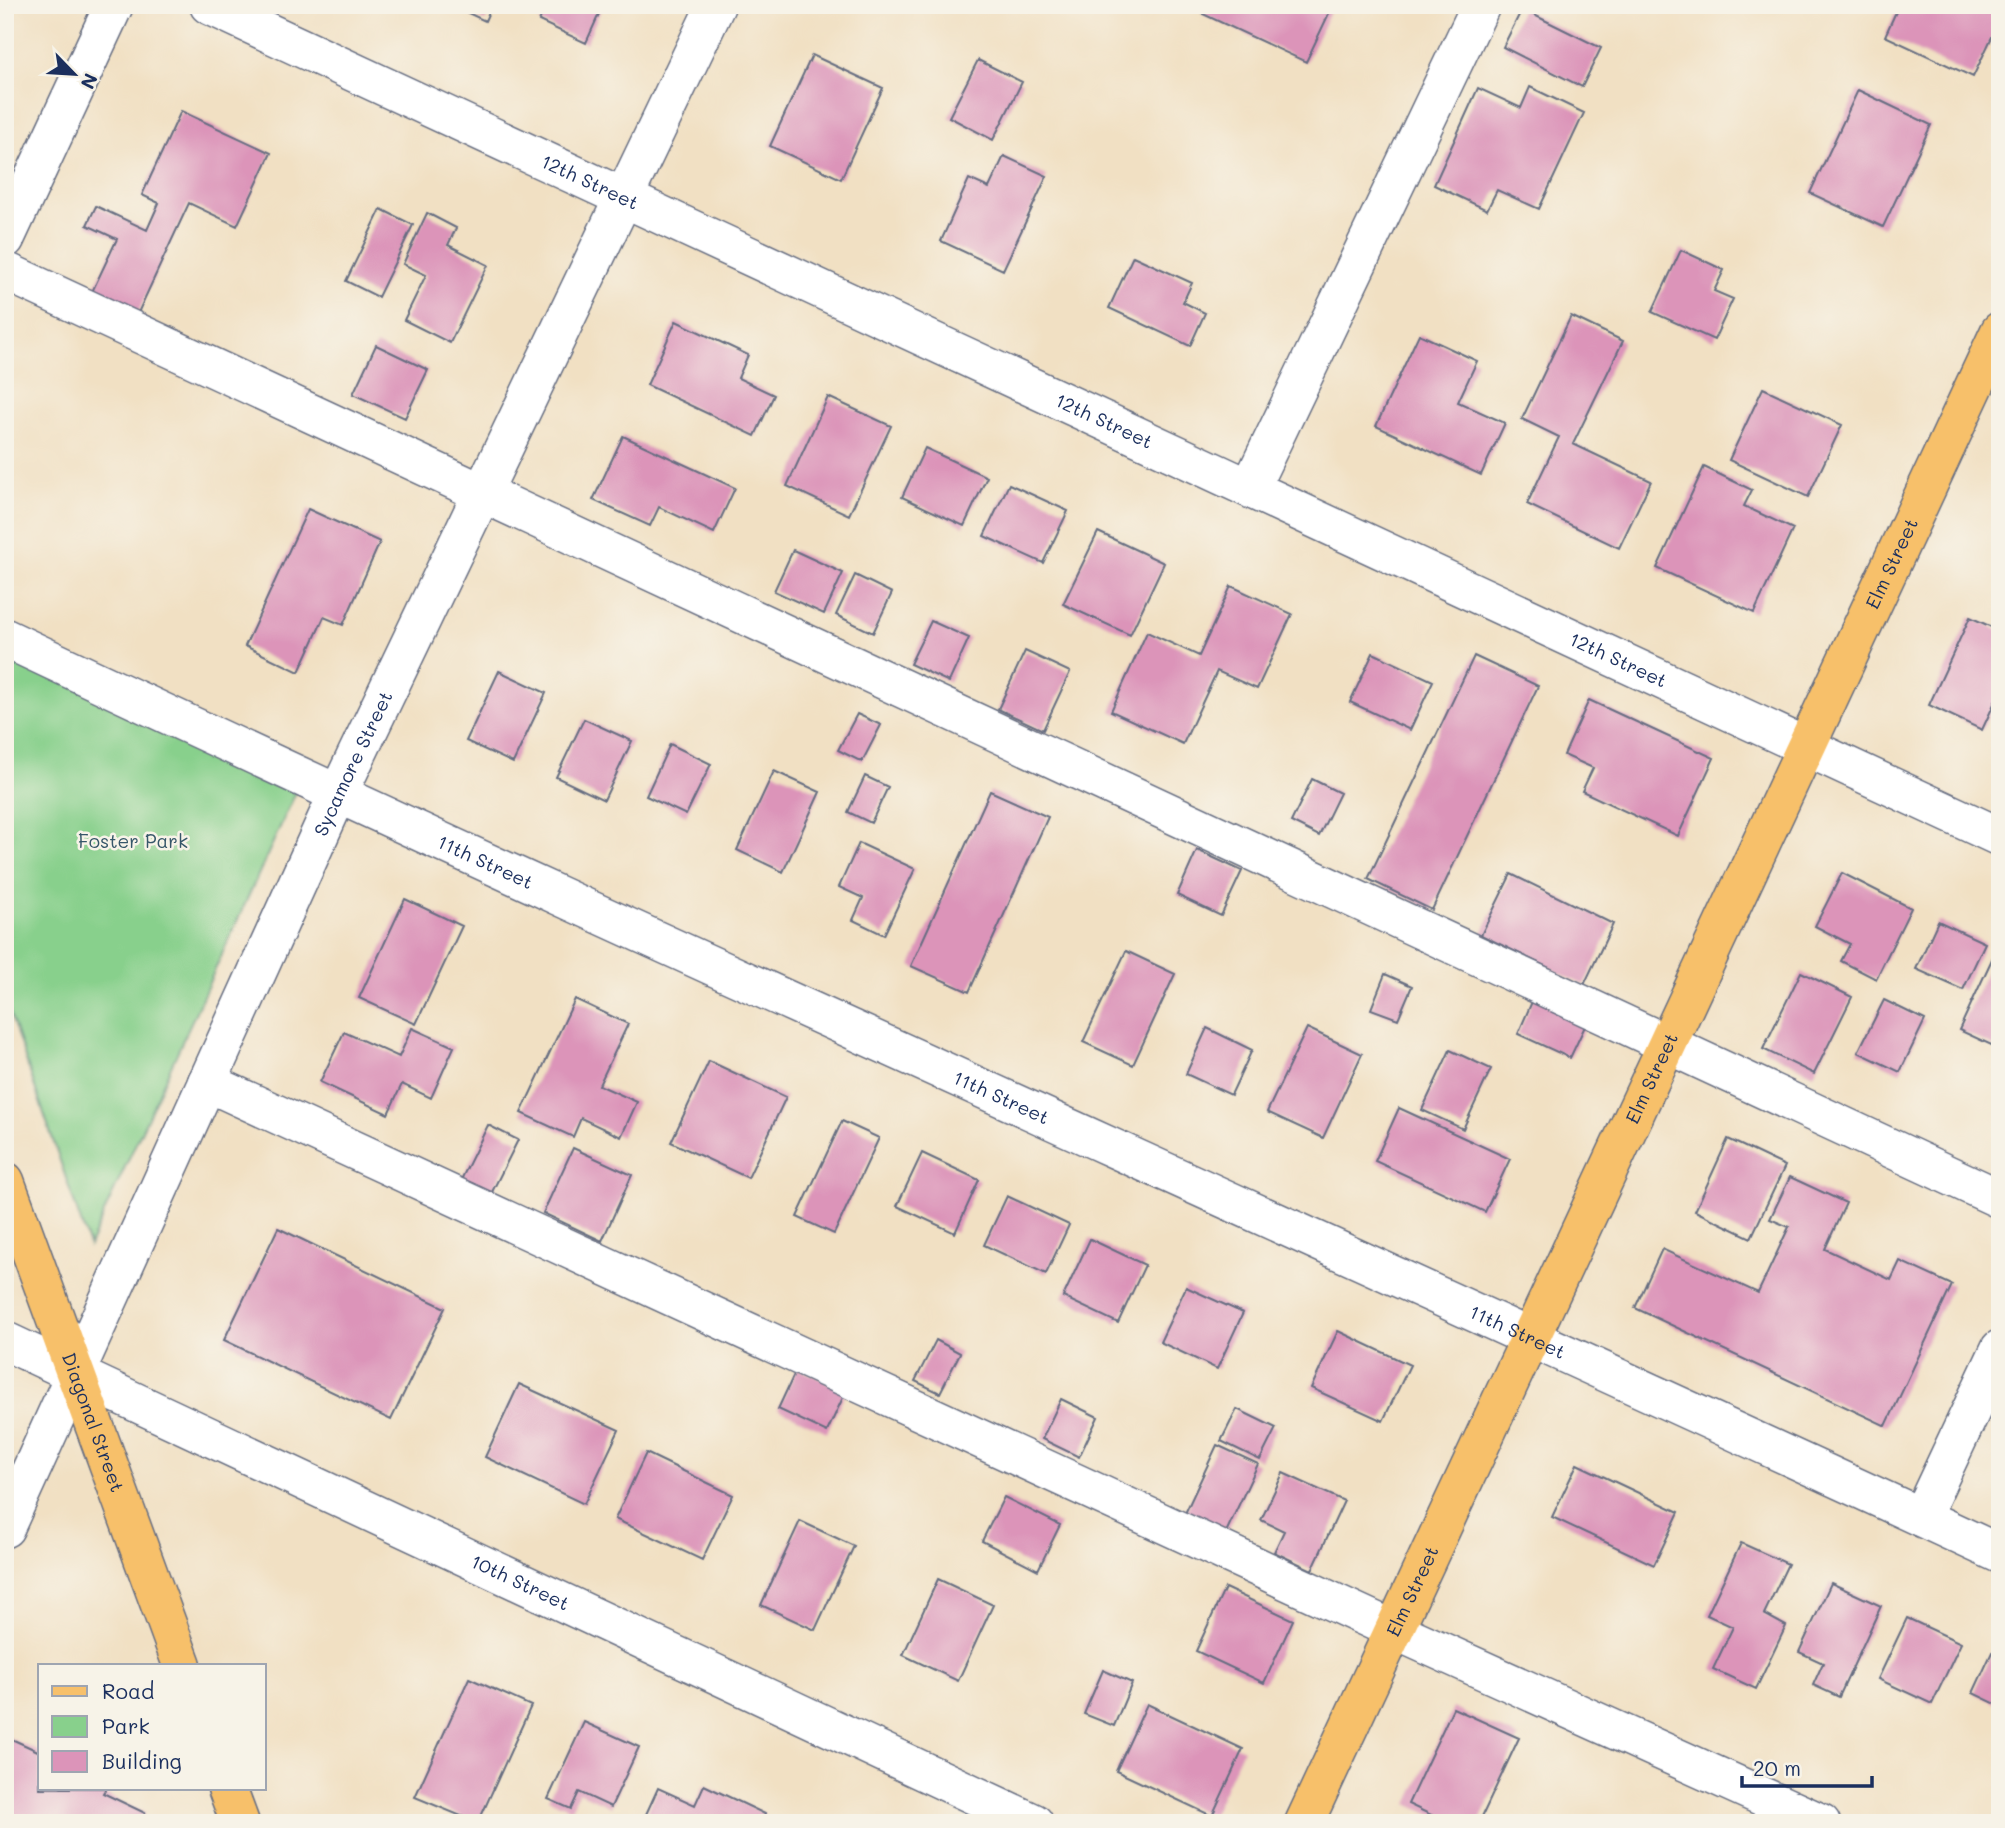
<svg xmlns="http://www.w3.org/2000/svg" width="2005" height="1828" font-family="Mali,sans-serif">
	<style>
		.green { fill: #88d08c; stroke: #528075; stroke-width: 2 }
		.building { fill: #dc94b9 }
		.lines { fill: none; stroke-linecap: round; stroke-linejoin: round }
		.minor-casing { stroke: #666d81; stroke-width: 41 }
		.major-casing { stroke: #666d81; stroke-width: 41 }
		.minor { stroke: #fff; stroke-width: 38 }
		.major { stroke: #f7c06b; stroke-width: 38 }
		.labels { text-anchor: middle; stroke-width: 5; stroke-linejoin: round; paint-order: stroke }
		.street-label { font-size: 19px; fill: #1b2f5e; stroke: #f7f3e8 }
		.park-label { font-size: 19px; fill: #36576a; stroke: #f7f3e8 }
	</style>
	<rect width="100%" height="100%" fill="#f7f3e8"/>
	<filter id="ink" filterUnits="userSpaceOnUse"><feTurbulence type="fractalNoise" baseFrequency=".0143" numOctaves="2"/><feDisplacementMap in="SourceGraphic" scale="14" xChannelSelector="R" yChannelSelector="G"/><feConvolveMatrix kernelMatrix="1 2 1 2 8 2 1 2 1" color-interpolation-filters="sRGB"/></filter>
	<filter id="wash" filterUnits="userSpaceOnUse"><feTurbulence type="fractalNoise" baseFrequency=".00686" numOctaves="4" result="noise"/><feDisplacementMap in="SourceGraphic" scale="28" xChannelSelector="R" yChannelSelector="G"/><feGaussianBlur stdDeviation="1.57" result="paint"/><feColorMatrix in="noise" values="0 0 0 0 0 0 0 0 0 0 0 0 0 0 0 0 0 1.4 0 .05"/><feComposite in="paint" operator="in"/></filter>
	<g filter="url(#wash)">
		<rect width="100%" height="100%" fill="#f1e0c3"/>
		<path class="green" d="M5 638 302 779 89 1246 5 999Z"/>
		<g id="blocks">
			<path class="building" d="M451 5H492L485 21Z
				M546 5H603L586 43 539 21Z
				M1207 5H1333L1306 62 1203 14Z
				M1899 5H2000V20L1973 77 1885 36Z
				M1522 9 1601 48 1582 87 1503 47Z
				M812 55 883 88 841 179 770 146Z
				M978 60 1022 82 993 140 949 117Z
				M1530 87 1584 113 1539 209 1497 190 1487 210 1434 185 1478 88 1521 108Z
				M1858 90 1931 125 1883 227 1810 193Z
				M181 111 271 153 237 226 189 203 137 315 91 294 117 239 87 225 96 206 147 230 159 203 142 195Z
				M1004 156 1047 176 1003 270 941 241 969 179 989 188Z
				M381 209 413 225 378 297 346 281Z
				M427 213 456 228 448 245 488 265 450 343 404 320 426 275 403 264Z
				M1681 250 1724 270 1714 291 1733 299 1714 340 1652 312Z
				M1133 256 1192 283 1183 302 1205 313 1190 346 1109 308Z
				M1571 316 1623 341 1573 444 1651 481 1619 548 1527 504 1559 437 1522 419Z
				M676 321 748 355 738 378 774 395 755 436 647 385Z
				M1419 334 1477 361 1458 402 1505 423 1481 475 1376 426Z
				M376 345 428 370 405 418 353 394Z
				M1763 388 1842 425 1808 497 1729 460Z
				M828 397 891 426 849 515 787 486Z
				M623 436 735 488 714 533 659 507 650 526 593 500Z
				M925 448 987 477 964 526 902 497Z
				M1704 467 1752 490 1744 506 1793 529 1754 613 1657 568Z
				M1009 484 1068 511 1043 563 984 536Z
				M308 509 380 542 343 625 324 617 299 672 245 646Z
				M1098 532 1164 563 1130 635 1063 604Z
				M793 550 843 573 824 614 774 591Z
				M855 575 892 593 873 633 836 615Z
				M1231 586 1292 614 1257 689 1217 671 1183 744 1111 711 1147 632 1199 656Z
				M1970 617 2000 631V691L1982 730 1929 705Z
				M931 621 969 638 949 682 910 664Z
				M1025 651 1070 672 1043 730 998 709Z
				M1373 653 1433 681 1410 730 1350 702Z
				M1474 656 1538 686 1432 910 1368 879Z
				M499 671 546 693 513 763 466 741Z
				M1589 700 1714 758 1678 836 1582 791 1593 768 1564 755Z
				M857 714 881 725 862 762 838 750Z
				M584 719 632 741 604 800 556 777Z
				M670 744 711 764 686 815 646 796Z
				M774 771 820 792 783 872 737 850Z
				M865 776 888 787 871 823 848 812Z
				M1312 779 1340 793 1319 836 1291 822Z
				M990 791 1048 817 969 992 911 966Z
				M859 843 915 869 884 935 853 920 863 898 839 887Z
				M1197 850 1242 871 1221 916 1177 895Z
				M1842 873 1911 908 1876 979 1841 961 1850 944 1815 926Z
				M1511 874 1613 924 1584 985 1481 935Z
				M405 899 462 926 416 1024 359 998Z
				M1938 921 1985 943 1963 990 1916 969Z
				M2000 942V1049L1959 1030Z
				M1126 951 1175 974 1133 1065 1083 1042Z
				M1801 972 1852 997 1814 1074 1763 1049Z
				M1385 974 1412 986 1398 1019 1371 1009Z
				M1534 997 1587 1022 1570 1058 1518 1034Z
				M575 999 628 1024 599 1085 637 1102 621 1137 581 1118 573 1137 521 1113Z
				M1884 1000 1925 1020 1900 1072 1858 1052Z
				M412 1028 454 1047 431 1098 402 1084 388 1114 320 1082 344 1032 399 1057Z
				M1207 1028 1252 1050 1231 1095 1186 1074Z
				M1307 1028 1362 1054 1323 1138 1267 1112Z
				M1450 1050 1491 1069 1463 1129 1422 1110Z
				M709 1061 786 1097 748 1178 671 1142Z
				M1399 1108 1510 1159 1485 1212 1375 1161Z
				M842 1121 879 1138 834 1234 797 1217Z
				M488 1125 518 1140 488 1200 458 1186Z
				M1728 1139 1785 1166 1751 1238 1695 1211Z
				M573 1148 632 1175 602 1241 543 1213Z
				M922 1153 979 1180 955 1233 897 1206Z
				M1790 1177 1846 1203 1825 1249 1891 1280 1900 1261 1952 1285 1886 1426 1635 1308 1662 1249 1758 1293 1789 1227 1770 1219Z
				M1007 1196 1069 1225 1046 1274 984 1245Z
				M278 1228 445 1308 391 1420 224 1340Z
				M1090 1239 1145 1265 1118 1323 1063 1297Z
				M1186 1287 1243 1313 1217 1369 1160 1342Z
				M1338 1331 1410 1365 1383 1421 1311 1388Z
				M936 1340 960 1353 940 1393 915 1381Z
				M797 1368 846 1391 827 1432 778 1409Z
				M519 1384 619 1430 584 1504 485 1457Z
				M1061 1399 1098 1417 1079 1457 1042 1439Z
				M1237 1409 1276 1428 1260 1460 1221 1441Z
				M1217 1445 1258 1464 1222 1541 1181 1522Z
				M646 1453 733 1495 702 1560 615 1519Z
				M1577 1464 1679 1512 1654 1565 1552 1517Z
				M1283 1473 1344 1501 1312 1570 1274 1552 1284 1531 1261 1520Z
				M1004 1497 1060 1525 1038 1570 982 1541Z
				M800 1521 854 1546 815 1630 761 1605Z
				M1741 1543 1788 1564 1764 1614 1786 1626 1756 1689 1713 1669 1733 1627 1707 1615Z
				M938 1579 993 1605 958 1681 903 1655Z
				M1831 1583 1881 1606 1839 1697 1813 1685 1823 1663 1799 1652Z
				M1225 1588 1293 1620 1264 1683 1196 1651Z
				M1907 1618 1961 1643 1932 1704 1878 1679Z
				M1992 1652 2000 1656V1706L1973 1693Z
				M1103 1670 1132 1683 1114 1726 1084 1714Z
				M469 1678 531 1706 478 1823 415 1797Z
				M1147 1704 1243 1749 1212 1816 1116 1771Z
				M1453 1708 1519 1738 1479 1823H1448L1408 1804Z
				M584 1722 639 1747 611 1807 579 1792 571 1809 548 1799Z
				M5 1736 40 1752V1788H106L103 1793 145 1813 141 1823H5Z
				M704 1785 765 1814 761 1823H642L658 1788 695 1805Z"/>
		</g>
	</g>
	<g filter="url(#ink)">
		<use href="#blocks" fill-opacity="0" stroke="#666d81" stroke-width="2"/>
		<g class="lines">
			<defs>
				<g id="minor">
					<path id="s1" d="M209 5 2000 837"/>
					<path d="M5 239 114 5"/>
					<path d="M5 271 2000 1199"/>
					<path d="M1250 488 1481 5"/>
					<path id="s2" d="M5 638C666 951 1337 1245 2000 1554"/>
					<path d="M207 1082 1394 1630 1821 1823"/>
					<path id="s3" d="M5 1341 1034 1823"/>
					<path d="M1921 1517 2000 1349"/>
					<path id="s4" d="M5 1528 337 796 716 5"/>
				</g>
				<g id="major">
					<path id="s5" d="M5 1181 182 1665"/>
					<path d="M227 1788 240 1823"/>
					<path id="s6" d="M1304 1823 2000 331"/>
				</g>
			</defs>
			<use href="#minor" class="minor-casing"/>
			<use href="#major" class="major-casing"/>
			<use href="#minor" class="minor"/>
			<use href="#major" class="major"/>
		</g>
	</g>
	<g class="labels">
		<g class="street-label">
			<text dy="7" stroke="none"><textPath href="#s1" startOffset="420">12th Street</textPath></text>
			<text dy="7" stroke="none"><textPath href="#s1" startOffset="987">12th Street</textPath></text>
			<text dy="7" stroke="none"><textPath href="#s6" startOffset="1390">Elm Street</textPath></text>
			<text dy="7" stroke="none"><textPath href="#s1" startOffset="1554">12th Street</textPath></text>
			<text dy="7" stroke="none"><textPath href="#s4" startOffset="840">Sycamore Street</textPath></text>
			<text dy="7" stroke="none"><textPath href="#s2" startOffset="530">11th Street</textPath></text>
			<text dy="7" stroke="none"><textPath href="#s6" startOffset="822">Elm Street</textPath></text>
			<text dy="7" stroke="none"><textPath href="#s2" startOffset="1097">11th Street</textPath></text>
			<text dy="7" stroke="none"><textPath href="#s2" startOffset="1664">11th Street</textPath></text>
			<text dy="7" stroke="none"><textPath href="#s5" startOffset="257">Diagonal Street</textPath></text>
			<text dy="7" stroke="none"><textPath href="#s3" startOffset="569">10th Street</textPath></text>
			<text dy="7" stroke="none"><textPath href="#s6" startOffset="256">Elm Street</textPath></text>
		</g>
		<g class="park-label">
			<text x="133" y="848">Foster Park</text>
		</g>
	</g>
	<rect width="2005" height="1828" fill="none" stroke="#f7f3e8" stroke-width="28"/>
	<rect x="38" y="1664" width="228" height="126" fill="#f7f3e8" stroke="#9fa5b1" stroke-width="2"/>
	<rect x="52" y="1686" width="35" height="10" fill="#f7c06b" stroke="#9fa5b1" stroke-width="2"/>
	<text x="102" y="1699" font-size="21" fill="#1b2f5e">Road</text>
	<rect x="52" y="1716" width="35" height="21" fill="#88d08c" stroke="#9fa5b1" stroke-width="2"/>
	<text x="102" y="1734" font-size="21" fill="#1b2f5e">Park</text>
	<rect x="52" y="1751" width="35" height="21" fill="#dc94b9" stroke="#9fa5b1" stroke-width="2"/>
	<text x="102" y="1769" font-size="21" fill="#1b2f5e">Building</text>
	<g transform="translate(74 74) rotate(115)" stroke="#f7f3e8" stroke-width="5" paint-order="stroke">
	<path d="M0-5L12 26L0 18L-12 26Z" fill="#1b2f5e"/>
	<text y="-10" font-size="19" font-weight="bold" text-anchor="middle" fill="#1b2f5e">N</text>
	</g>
	<path d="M1742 1776v10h130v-10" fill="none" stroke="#1b2f5e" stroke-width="3.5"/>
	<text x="1753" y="1776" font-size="21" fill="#1b2f5e" stroke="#f7f3e8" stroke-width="5" paint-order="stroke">20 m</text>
</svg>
